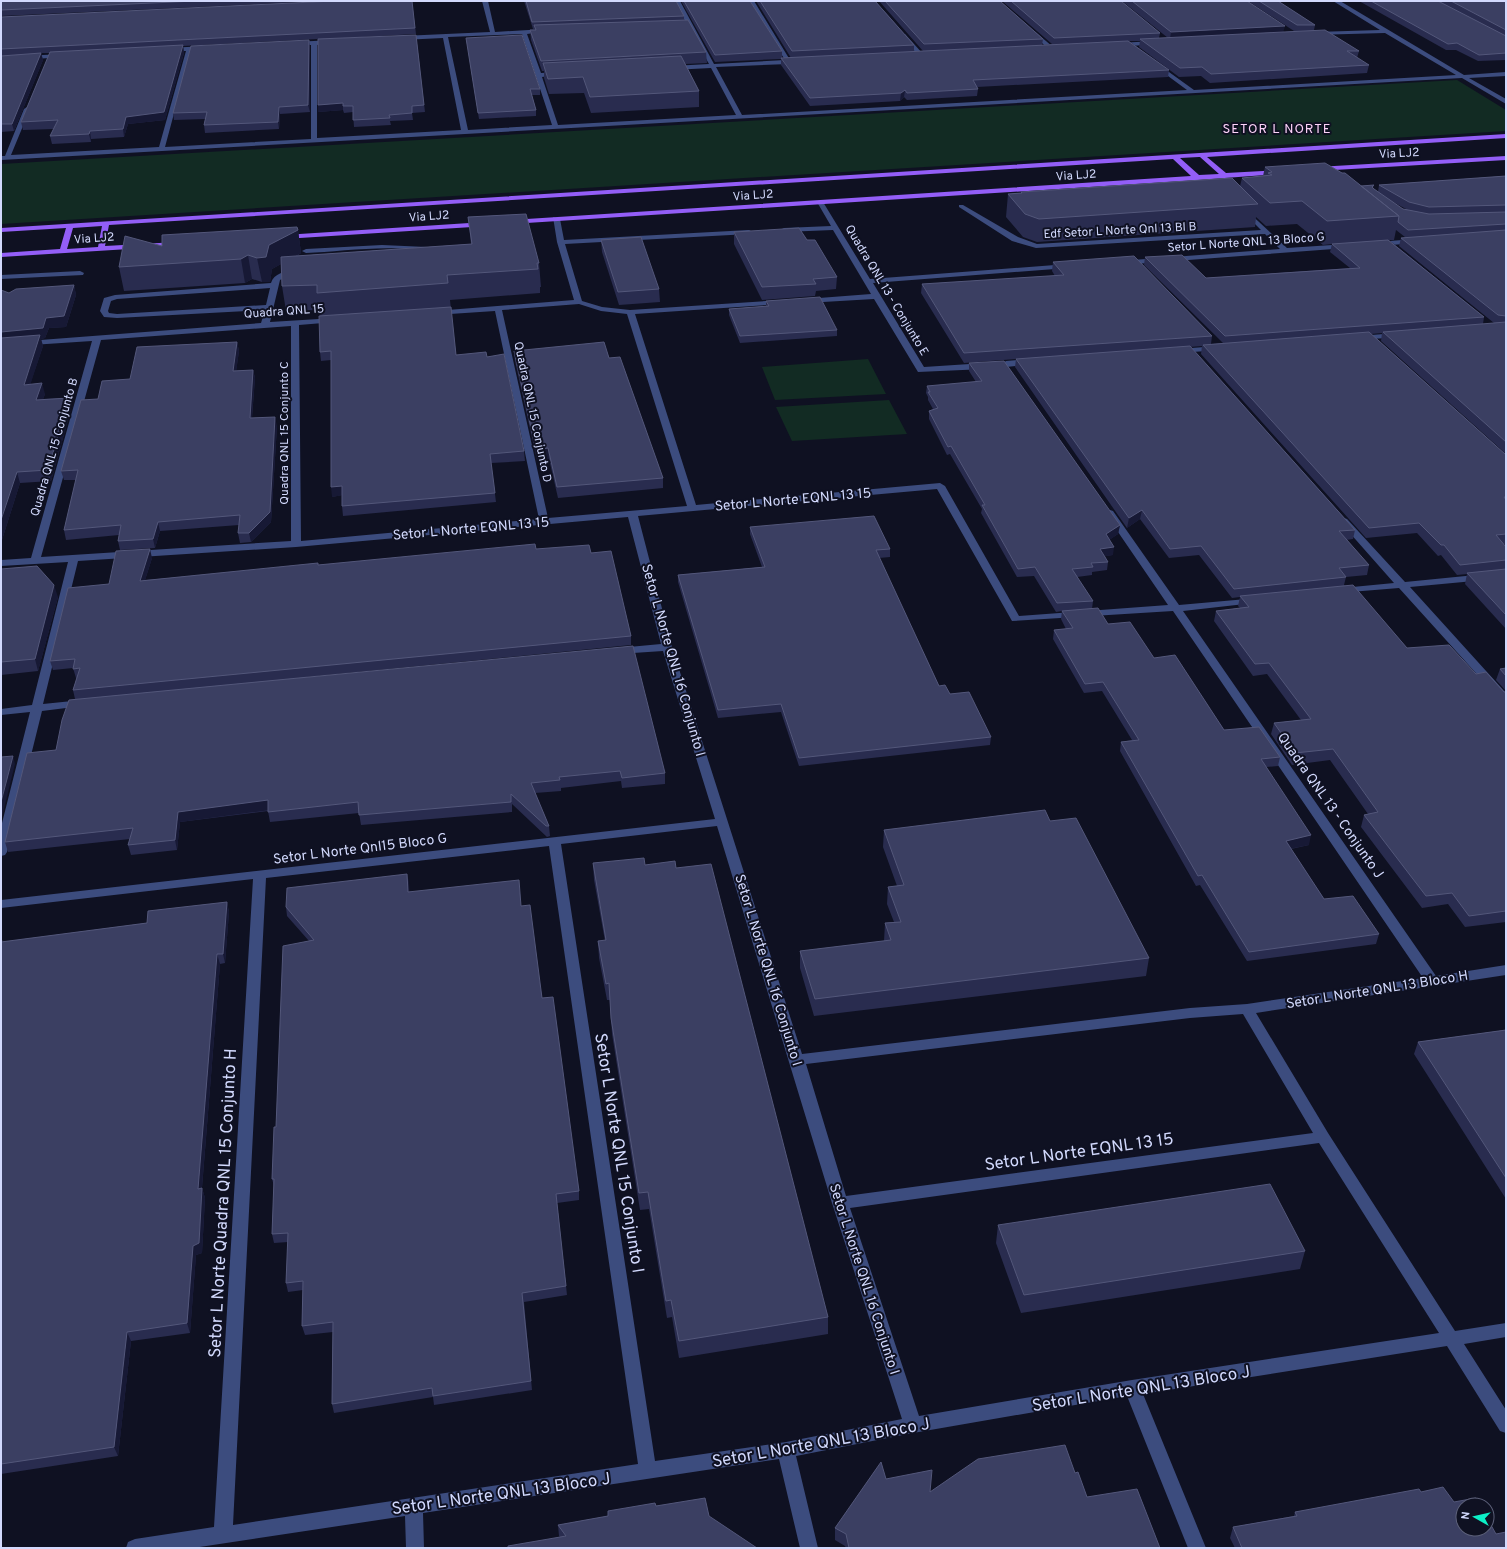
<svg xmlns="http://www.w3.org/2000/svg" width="1507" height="1549" font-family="Overpass,sans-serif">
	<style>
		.green { fill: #122b23 }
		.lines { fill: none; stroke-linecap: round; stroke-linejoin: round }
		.minor { fill: #3c4c7e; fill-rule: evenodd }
		.major { fill: #935ef7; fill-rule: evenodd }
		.wall { fill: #292c4f; fill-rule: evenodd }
		.shaded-wall { fill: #171935 }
		.building { fill: #3b3f62; stroke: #53577a }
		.labels { text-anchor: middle; stroke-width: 4; stroke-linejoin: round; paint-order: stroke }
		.far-street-label { font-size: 12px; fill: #d2d9fd; stroke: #0f1122 }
		.far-quarter-label { font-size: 13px; letter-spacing: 1px; fill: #fdd3f9; stroke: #0f1122 }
		.street-label { font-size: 14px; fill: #d2d9fd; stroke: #0f1122 }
		.near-street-label { font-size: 17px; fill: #d2d9fd; stroke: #0f1122 }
	</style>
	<rect width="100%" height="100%" fill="#0f1122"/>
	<path class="green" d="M1457 80 1506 110V131L1 224V164Z
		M868 359 886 394 775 400 762 367Z
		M889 400 907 434 792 441 776 407Z"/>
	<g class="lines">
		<path class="minor" d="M482 1H488L495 32 545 29 548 31 527 34 541 73 560 72 563 74 542 77 558 125 736 115 711 68 672 70 669 68 672 66 709 64 674 1H680L714 64 785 60 748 1H754L790 60 801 61 789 64 716 67 742 115 1187 90 1153 65 1155 62 1194 90 1456 75 1385 33 1313 35 1315 32 1380 30 1333 1H1340L1464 75 1506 72V76L1469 78 1506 99V104L1462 78 1 160V156H5L24 109 27 107 30 109 11 155 159 147 186 51H166L168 48 206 46 209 48 191 50 165 147 311 139V45H292L294 42 333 40 336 42 317 45V138L461 130 443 38 402 40 399 38 402 36 490 32ZM522 34 552 125 468 130 448 37Z
			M1029 30H1033L1053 47V49H1049L1029 32Z
			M901 34H905L923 54V56H919L901 36Z
			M1155 41 1157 44 1118 47 1115 45 1118 43Z
			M64 54 66 57 1 61V57Z
			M818 201 823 202 870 279 1068 264 1072 266 1068 268 873 283 924 367 985 363 989 366 985 369 918 372 874 299 806 303 802 301 806 299 871 294 833 230 784 232 780 230 784 228 831 226 817 202Z
			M959 205H963L1018 237 1037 244 1261 230 1243 212 1241 211 1245 209 1287 248 1347 244 1351 246 1347 248 1122 265H1119V261L1280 249 1265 234 1036 248 1012 241 959 207Z
			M553 217 560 219 564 240 749 230 753 232 749 234 565 244 582 301 602 307 630 310 782 300 786 302 782 304 635 314 696 505 940 483 945 486 1019 616 1168 605 1105 513 1110 510 1113 511 1179 605 1258 598 1259 600 1258 602 1254 603 1183 611 1436 976 1506 965V975L1256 1013 1328 1133 1455 1331 1506 1323V1337L1464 1344 1506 1410V1433L1500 1431 1447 1346 1143 1394 1206 1548H1188L1127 1396 913 1433 796 1456 818 1548H800L779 1459 423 1513 424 1548H406L405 1516 193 1548H126L128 1542 135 1539 214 1527 253 879 1 908V900L715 819 663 651 618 654 613 651 618 648 661 644 628 517 296 547 78 561 43 704 82 700 88 703 82 706 42 711 7 852 5 855 1 856V827L30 712 1 715V709L32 705 68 562 1 566V560L31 558 92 341 1 347V343L261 323 265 310 117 318 104 317 100 311 104 298 115 295 271 283C274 272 290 270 300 271V275L285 277 280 280 270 322 335 318 339 320 335 322 299 325 301 541 539 519 495 311 435 315 431 313 435 311 574 300 557 242ZM270 288 266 305 117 314 109 313 108 311 111 301 117 299ZM579 304 601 311 627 314 687 506 548 518 502 310ZM291 326V541L41 557 101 340ZM937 489 1012 621 1173 611 1423 978 1247 1004 1190 1008 802 1054 672 647 638 516ZM717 826 832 1203 902 1419 786 1442 655 1461 561 844ZM549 846 638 1464 233 1525 266 878ZM1243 1014 1313 1133 846 1196 806 1064 1190 1018ZM1319 1143 1439 1333 1132 1380 919 1416 850 1208Z
			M1415 239H1418V243L1377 246 1373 244 1377 242Z
			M382 245 427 247H430L431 251 427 253C397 243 340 252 306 253L302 251 306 249Z
			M80 271 84 273 83 275 1 279V275Z
			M1397 333H1400V337L1358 340 1354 338 1358 336Z
			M1218 346H1221V350L1178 353 1174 351 1178 349Z
			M1030 359 1033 360V364L1006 367 1002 364 1006 361Z
			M1344 518 1347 519 1405 582 1506 572V578L1410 587 1506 693V703L1502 702 1399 588 1338 593 1337 591 1338 589 1342 588 1394 583 1341 523 1339 521Z"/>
		<path class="major" d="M1506 134V138L1207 157 1226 173 1279 170 1282 172 1279 174 1198 180 511 224 507 222 511 220 1191 176 1173 159 109 225 105 246 177 242 181 244 177 246 1 257V253L60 249 66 228 1 232V228ZM1199 157H1200L1219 174 1199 175 1180 158ZM102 226 98 247 67 249 73 228Z
			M1506 156V160L1317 171 1314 169 1317 167Z
			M485 222H488V226L284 239 280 237 284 235Z"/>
	</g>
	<path class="wall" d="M1 1H325L1 16Z
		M412 1 416 34 327 39 416 35 425 112 412 113 413 120 390 121 391 125 354 127 353 112 344 113 343 110 318 112V39L183 46 184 53 165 120 128 124 124 137 91 139V142L52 144 50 136 54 129 23 130 21 122 50 53H41L43 60 14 131 1 132V56L20 55 1 56V17Z
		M524 1H676L684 16V20L706 52 707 63 685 64 699 91V107L591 113 584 93 549 94 544 78V71H542L531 40 530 30H535V29H533Z
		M681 1H750L782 51V58H791L756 1H875L914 45V51H923L879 1H1000L1043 39 1042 45 1052 44 1002 1H1121L1160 33 1159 38H1168L1122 1H1247L1284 32 1294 31 1248 1H1278L1315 25 1314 30 1359 51 1357 58 1369 65 1367 73 1210 83 1201 76 1179 77 1139 47 1140 41H1129L1169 70 1168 77 977 87 978 89 977 96 907 100 904 97 900 101 810 106 781 65V59L715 62Z
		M1359 1H1506V60L1478 61 1456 50H1446Z
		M466 38 540 89V95H532L536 110V116L479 119Z
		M310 47V112L280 114 279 129 205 133 204 125 205 119 174 120 173 113Z
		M1265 167 1361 186 1374 185 1373 188 1378 192 1379 185 1506 176V454L1381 341 1382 333 1371 334 1505 454H1506V544H1504L1506 547V629L1465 584 1467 574 1457 575 1441 555 1438 556 1417 533 1366 538 1201 354 1202 346 1190 347 1355 530 1353 539 1346 540 1369 565 1367 575 1346 577 1344 585 1407 648 1476 674 1506 692V922L1465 927 1448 904 1422 908 1361 827 1364 815 1368 814 1330 760 1292 765 1271 734 1274 723 1301 720 1267 674 1253 676 1214 621 1216 611 1240 608 1238 606 1240 597 1232 598 1199 555 1169 558 1140 519 1127 528 1015 367 1016 359 964 363 921 293 922 284 1055 276 1052 271 1053 262 1212 336 1211 344 1223 343 1144 265 1145 257 1206 278 1350 268 1330 252 1332 244 1323 245 1297 224 1266 226 1256 217 1255 227 1037 242 1023 237 1006 217 1008 194 1021 193V192L1240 186 1242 178 1263 176ZM1391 201 1406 209H1403ZM1396 230 1405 237 1401 238 1399 246 1494 323 1483 324 1484 317 1389 240H1394Z
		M468 217 539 263 541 287H540V293L450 300 456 355 487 357 524 451 525 461 491 463 496 502 343 516 342 506V495L332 497 331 360 321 361 320 352V316L319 310 286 311 282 286 281 264 272 269 270 282H262L252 279 245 283 124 291 119 267 162 246 298 230 301 253 297 256 471 244Z
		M734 232 807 240 837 277 836 289 816 291 815 296 762 300 734 244Z
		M601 240 659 289 660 302 619 305 602 252Z
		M74 285 76 295 66 327 49 328 45 338 41 339 43 346 30 384 45 394 43 399 69 398 71 409 51 481 20 483 1 543 9 293Z
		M766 301 837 330V336L740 343 729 315V309L766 306Z
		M237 342 239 351 236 371 253 370 255 378 252 418 277 426 271 522 251 542 240 543 238 533 239 525 160 531 155 548 120 550 118 541 119 535 66 540 64 530 76 480H64L61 471 98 399 130 379Z
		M514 351 609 358 663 478V488L558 498 549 459 537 460 515 361Z
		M969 363 1120 525 1118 534 1109 540 1113 555 1105 556 1108 562 1107 570 1092 572V575L1077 577 1093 601 1092 609 1108 624 1154 658 1224 730 1280 757 1278 766 1266 767 1309 845 1291 849 1324 899 1379 934 1376 944 1247 961 1200 885 1196 886 1120 751 1121 742 1132 740 1102 691 1084 693 1053 639 1054 630 1066 629 1061 619 1062 611 1056 612 1034 576 1017 577 981 513 982 509 950 454 947 455 929 419V411L933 409 928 400V397L926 393 927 386 976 382 969 371Z
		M750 527 890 549V557L879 558 939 686 950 694 991 737 990 745 799 766 781 712 718 718 678 582V575L762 567 750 534Z
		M536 549 591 553 631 636V645L307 677 665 773V784L622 788 621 781 561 788V791L535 793 549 826 550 836 547 837 512 804V812L361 825 359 813 270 822 268 811 180 822 177 850 131 855 128 845 130 839 8 852 5 842 56 750 75 699 73 690 77 678H76L73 668 53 670 50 661 109 584 152 558 145 580 318 565Z
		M1 569 58 597 38 671 1 675Z
		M1506 668V691L1496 680 1500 669Z
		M1050 821 1149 958 1146 976 814 1016 800 968V951L884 941 885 923 894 922 887 904 888 887 897 886 883 847 884 830Z
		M593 863 645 865 676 868 828 1317V1334L679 1358 672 1317 667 1318 649 1209 640 1210 612 1034 610 1000H607L599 958 598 941H605L594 880Z
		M407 874 409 892 521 906 542 998 579 1191V1200L557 1203 567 1295 524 1302 532 1390 434 1405 433 1397 334 1413 332 1404 333 1332 305 1335 302 1326 303 1290 288 1292 286 1283 288 1242 274 1243 272 1234 274 1186 272 1179 276 1127 309 941 287 916 286 907Z
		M227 902 229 912 225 963 220 964 202 1188 205 1198 202 1253 196 1255 190 1333 131 1341 118 1456 1 1474V940L2 942 147 923Z
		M1506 1030V1199L1414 1054 1418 1042Z
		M998 1225 1305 1251 1300 1269 1021 1313 996 1243Z
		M1075 1473 1087 1497 1160 1548H846L845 1546 835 1540V1528L886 1479 930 1492Z
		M1421 1492 1454 1502 1496 1534 1506 1548H1235L1230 1538 1233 1527 1294 1516 1295 1512Z
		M656 1506 709 1516 560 1537 559 1536 558 1525 608 1516Z"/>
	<path class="shaded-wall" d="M1285 26 1283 33 1170 39 1171 32Z
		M309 40 310 47V112L308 105Z
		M183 45 184 53 165 120 128 124 124 137 123 129 126 117Z
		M41 53 43 60 14 131 12 124Z
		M905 90 904 97 900 101 901 93Z
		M343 103V110L318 112V105Z
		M279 107 280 114 279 129 278 122Z
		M90 131 91 139V142L89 134Z
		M298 230 301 253 272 269 270 282H262L257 258 269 245Z
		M248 255 252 279 245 283 241 259Z
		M74 285 76 295 66 327 49 328 45 338 41 339 43 346 27 395 24 385 1 343V332L46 318Z
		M237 342 239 351 235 380 233 371Z
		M253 370 255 378 251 427 250 418Z
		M42 383 45 394 39 411 36 400Z
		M69 398 71 409 51 481 48 470Z
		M275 417 277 426 271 522 251 542 249 533Z
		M548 448 549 459 537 460 536 450Z
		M17 472 20 483 1 543V520Z
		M342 486 343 495 332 497 331 487Z
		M1142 510 1140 519 1127 528 1129 518Z
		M158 522 160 531 155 548 153 539Z
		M1120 525 1118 534 1105 543 1106 534Z
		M1114 547 1113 555 1099 557 1100 549Z
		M150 549 152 558 142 590 140 581Z
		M54 585 58 597 38 671 35 659Z
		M13 756 15 764 1 821V802Z
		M268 800 270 810 180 822 177 850 175 840 178 812Z
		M1311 835 1309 845 1284 850 1286 841Z
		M407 874 409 882 410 901 408 892Z
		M227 902 229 912 225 963 223 954Z
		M217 954 220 964 201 1199 198 1189Z
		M202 1188 205 1198 202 1253 196 1255 190 1333 187 1323 193 1246Z
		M127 1332 131 1341 118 1456 114 1447Z"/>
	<path class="building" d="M1 1H195L1 10Z
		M334 1H412L415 28 1 49V17Z
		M526 1H676L684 16 532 22Z
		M684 1H750L782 51 715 55Z
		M760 1H875L914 45 792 51Z
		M885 1H1000L1043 39 924 44Z
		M1011 1H1121L1160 33 1054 38Z
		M1132 1H1247L1285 26 1171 32Z
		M1259 1H1278L1315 25H1297Z
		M1371 1H1438L1506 36V53L1479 55 1457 43 1448 44Z
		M1451 1H1506V30Z
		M688 20 706 52 541 61 530 30H536L534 25Z
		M1325 30 1359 51H1347L1369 65 1211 74 1202 67 1180 68 1140 39Z
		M416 35 424 105 412 106V113L389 115 390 118 353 120V106H343V103L318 105V39Z
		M522 35 540 89H530L536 110 478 113 466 38Z
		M309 40 308 105 279 107 278 122 204 125 207 112 173 113 191 46Z
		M1128 41 1169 70 973 80 978 89 907 93 905 90 901 93 810 98 781 58Z
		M183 45 164 112 126 117 123 129 90 131 89 134 50 136 58 120 21 122 50 52Z
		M41 53 12 124H1V56Z
		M681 56 699 91 590 97 583 77 548 79 543 63Z
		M1325 163 1342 173H1345L1399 216 1327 221 1302 201 1270 203 1242 178 1272 175 1268 173 1272 172 1265 167Z
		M1506 176V205L1429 207 1409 202 1379 185Z
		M1232 178 1258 204 1039 219 1025 214 1008 194 1022 193 1021 192Z
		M1374 185 1372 187 1374 189 1403 209 1429 214 1506 212V224L1408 230 1398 222 1399 216 1361 186Z
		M526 214 539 263H537L538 269 447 275 448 283 317 293V285L282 286 281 257 472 244 468 217Z
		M297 227 298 230 269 245 266 257 257 258 248 255 241 259 119 267 125 236 162 246V235Z
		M799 228 807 240H815L837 277 813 279 816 284 762 287 734 232Z
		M1506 230V316L1498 315 1401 238Z
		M641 237 659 289 618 292 601 240Z
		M1388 240 1484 317 1225 336 1145 257 1182 255 1206 278 1360 268 1332 244Z
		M1134 256 1212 336 964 353 922 284 1064 275 1053 262Z
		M74 285 64 316 46 318 43 328 1 332V290L9 293 16 289Z
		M820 297 837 330 740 336 729 309 769 306 766 301Z
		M451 307 456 355 486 352 487 357 504 354 524 451 490 454 495 493 342 506V486L331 487V351L320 352 319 316Z
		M1506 322V442L1383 332Z
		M1369 332 1505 454H1506V497H1504L1506 500V534L1496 535 1506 547V560L1460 565 1444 545H1441L1419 523 1369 528 1203 345Z
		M40 335 24 385 42 383 36 400 69 398 48 470 17 472 1 520V338Z
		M237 342 233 371 253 370 250 418 275 417 270 512 249 533H238L240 515 158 522 153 539 118 541 121 525 64 530 78 470 61 471 81 400 98 399 102 381 130 379 137 347Z
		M604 342 609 358 620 357 663 478 557 487 548 448 536 450 514 351Z
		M1190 346 1355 530 1339 531 1369 565 1339 568 1346 577 1234 589 1201 546 1170 549 1142 510 1129 518 1016 359Z
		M1004 361 1120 525 1106 534 1114 547 1100 549 1108 562 1091 563 1093 567 1072 569 1093 601 1057 603 1035 567 1018 569 982 505H985L951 446 948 447 929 411 938 408 928 392H930L927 386 982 381 969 363Z
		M874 516 890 549 876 550 939 686 945 685 950 694 969 692 991 737 799 758 781 704 718 710 678 575 765 567 750 527Z
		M535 544 536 549 589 545 591 553 611 551 631 636 73 690 80 668 73 669 75 659 50 661 68 588 109 584 116 551 150 549 140 581 318 563V565Z
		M37 566 54 585 35 659 1 662V569Z
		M1506 569V615L1467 573Z
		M1353 585 1407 648 1449 645 1476 674 1486 672 1504 692H1506V911L1469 916 1452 893 1426 896 1364 815 1378 812 1333 749 1295 753 1274 723 1311 719 1269 663 1255 664 1216 611 1249 607 1240 596Z
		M1098 608 1108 624 1130 622 1154 658 1175 655 1224 730 1259 727 1280 757 1261 759 1311 835 1286 841 1324 899 1353 896 1379 934 1249 952 1202 875 1198 876 1121 742 1139 740 1103 682 1085 684 1054 630 1073 628 1062 611Z
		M633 646 665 773 622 778 620 771 559 777 560 780 531 783 549 826H546L511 794V802L359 815 358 802 268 812V800L178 812 175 840 128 845 133 828 5 842 27 753 56 750 62 720 69 700Z
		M1506 668V676L1500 669Z
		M13 756 1 802V757Z
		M1045 810 1050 821 1076 818 1149 958 815 999 800 951 891 940 885 923 901 922 888 887 904 885 884 830Z
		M644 858 645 865 675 861 676 868 711 864 828 1317 679 1341 671 1300 666 1301 648 1192 639 1193 611 1018 609 983 606 984 598 941 606 940 593 863Z
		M407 874 408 892 519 880 521 906 530 905 542 998 553 997 579 1191 556 1194 566 1286 522 1293 531 1381 433 1396 432 1388 332 1404 333 1322 302 1326 303 1281 286 1283 288 1233 272 1234 274 1179H272L274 1127H276L283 946 314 940 286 907 287 888Z
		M227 902 223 954H217L198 1189 202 1188 199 1243 193 1246 187 1323 127 1332 114 1447 1 1464V940H2L1 942 147 923 148 911Z
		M1506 1030V1178L1418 1042Z
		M1270 1184 1305 1251 1024 1295 998 1225Z
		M1065 1445 1075 1473 1078 1472 1087 1497 1137 1489 1160 1548H849L846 1534 835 1528 881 1462 886 1479 932 1470 930 1492 978 1459Z
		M1443 1487 1454 1502 1476 1498 1479 1505H1463V1529H1487V1518L1496 1534 1506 1532V1548H1242L1233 1527 1297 1516 1295 1512 1419 1489 1421 1492Z
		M705 1498 709 1516 757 1548H508V1546L566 1536 558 1525 608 1516V1511L655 1503 656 1506Z"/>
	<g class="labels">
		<g class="far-street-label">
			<text transform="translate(1399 153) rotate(-3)" y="4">Via LJ2</text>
			<text transform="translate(1076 175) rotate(-4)" y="4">Via LJ2</text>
			<text transform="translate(753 195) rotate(-4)" y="4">Via LJ2</text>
			<text transform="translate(429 216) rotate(-4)" y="4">Via LJ2</text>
			<text transform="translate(1120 230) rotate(-3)" y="4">Edf Setor L Norte Qnl 13 Bl B</text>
			<text transform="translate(94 238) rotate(-4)" y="4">Via LJ2</text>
			<text transform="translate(1246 242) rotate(-4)" y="4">Setor L Norte QNL 13 Bloco G</text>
			<text transform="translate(887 290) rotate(59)" y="4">Quadra QNL 13 - Conjunto E</text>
			<text transform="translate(284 311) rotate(-4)" y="4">Quadra QNL 15</text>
			<text transform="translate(533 412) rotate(78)" y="4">Quadra QNL 15 Conjunto D</text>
			<text transform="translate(284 433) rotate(-90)" y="4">Quadra QNL 15 Conjunto C</text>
			<text transform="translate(54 447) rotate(-74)" y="4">Quadra QNL 15 Conjunto B</text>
		</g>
		<g class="far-quarter-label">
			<text x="1277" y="133">SETOR L NORTE</text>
		</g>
		<g class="street-label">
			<text transform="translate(793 499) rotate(-5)" y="5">Setor L Norte EQNL 13 15</text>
			<text transform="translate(471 528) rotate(-5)" y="5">Setor L Norte EQNL 13 15</text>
			<text transform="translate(674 660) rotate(74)" y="5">Setor L Norte QNL 16 Conjunto I</text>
			<text transform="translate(1331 805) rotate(55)" y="5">Quadra QNL 13 - Conjunto J</text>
			<text transform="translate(360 848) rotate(-7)" y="5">Setor L Norte Qnl15 Bloco G</text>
			<text transform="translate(769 970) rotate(73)" y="5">Setor L Norte QNL 16 Conjunto I</text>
			<text transform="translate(1377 989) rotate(-9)" y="5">Setor L Norte QNL 13 Bloco H</text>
			<text transform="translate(865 1279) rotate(72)" y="5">Setor L Norte QNL 16 Conjunto I</text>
		</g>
		<g class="near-street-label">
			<text transform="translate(1079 1151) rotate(-8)" y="6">Setor L Norte EQNL 13 15</text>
			<text transform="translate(620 1153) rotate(81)" y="6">Setor L Norte QNL 15 Conjunto I</text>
			<text transform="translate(222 1203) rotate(-87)" y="6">Setor L Norte Quadra QNL 15 Conjunto H</text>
			<text transform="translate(1141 1388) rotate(-9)" y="6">Setor L Norte QNL 13 Bloco J</text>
			<text transform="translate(821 1442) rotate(-10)" y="6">Setor L Norte QNL 13 Bloco J</text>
			<text transform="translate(501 1493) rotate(-8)" y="6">Setor L Norte QNL 13 Bloco J</text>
		</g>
	</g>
	<rect width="1507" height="1549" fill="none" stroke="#d2d9fd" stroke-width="4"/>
	<g transform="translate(1475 1517) rotate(278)"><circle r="19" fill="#0f1122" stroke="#5d617a"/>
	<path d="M0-3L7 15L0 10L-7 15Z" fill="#0cefc6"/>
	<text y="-6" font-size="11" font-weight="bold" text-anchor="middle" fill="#d2d9fd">N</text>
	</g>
</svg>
